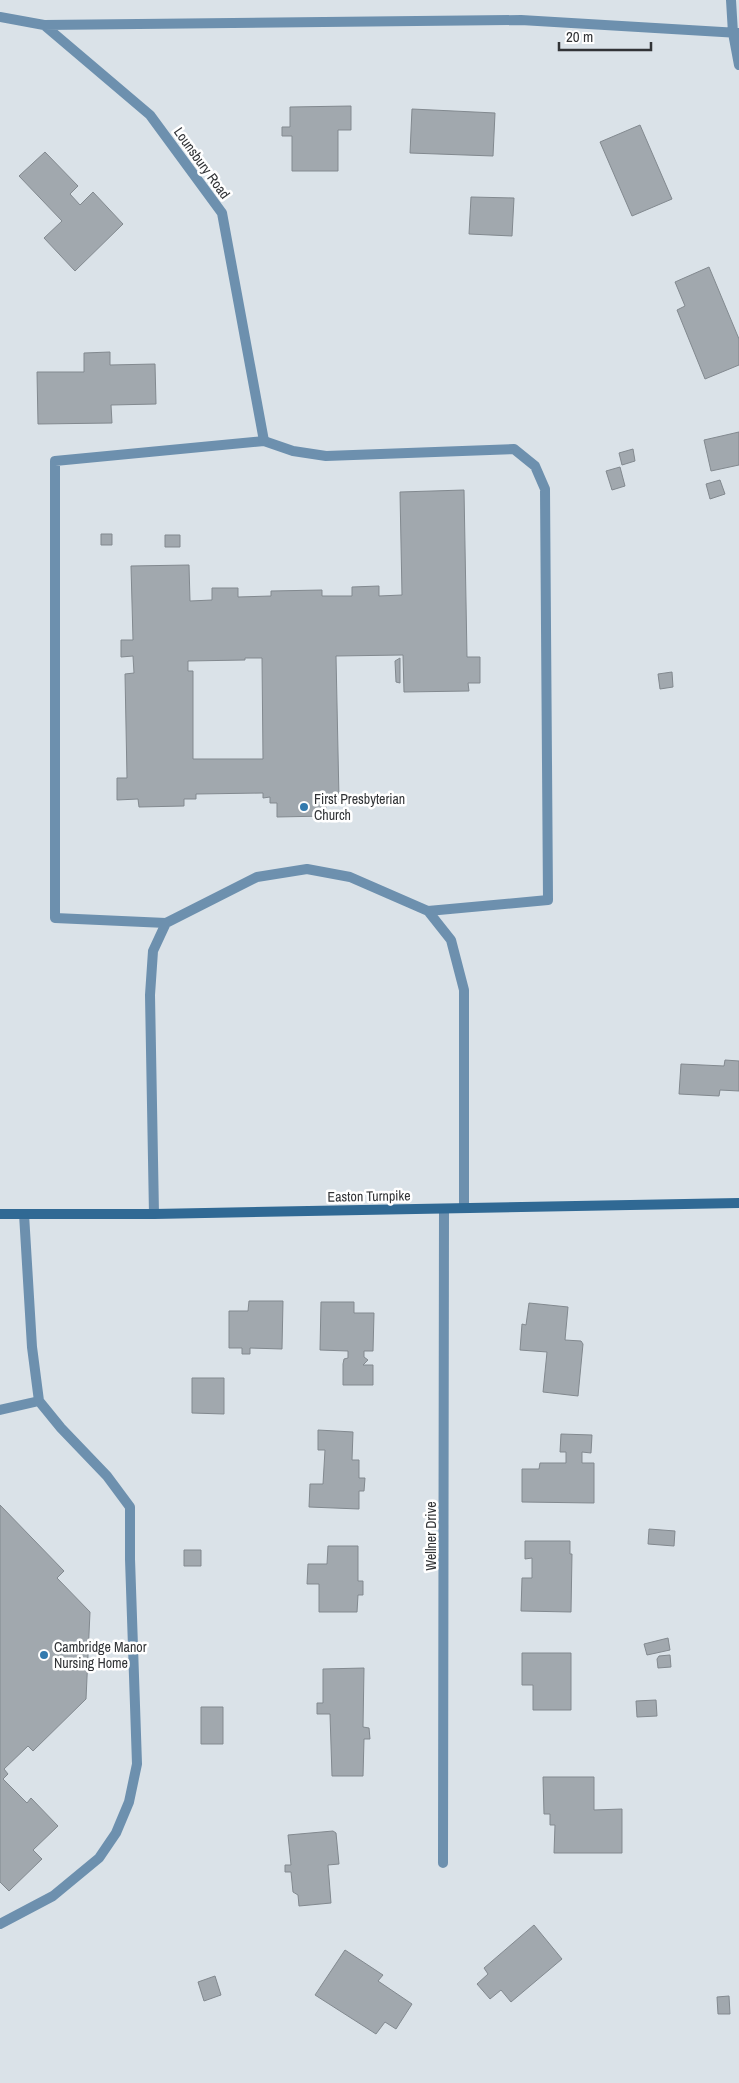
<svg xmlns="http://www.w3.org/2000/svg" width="739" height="2083" font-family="'Archivo Narrow',sans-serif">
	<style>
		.building { fill: #a1a8ae; stroke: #82898f; fill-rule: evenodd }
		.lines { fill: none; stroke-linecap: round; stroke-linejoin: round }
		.lane { stroke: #6d90ae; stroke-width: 10 }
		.street { stroke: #6d90ae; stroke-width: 10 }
		.secondary { stroke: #306994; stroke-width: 10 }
		.poi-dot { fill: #337aae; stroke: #fff; stroke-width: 2 }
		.labels { text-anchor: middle; stroke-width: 5; stroke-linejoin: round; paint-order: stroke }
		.street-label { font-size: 14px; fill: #313336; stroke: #fff }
		.poi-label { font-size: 14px; fill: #313336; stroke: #fff; text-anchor: start }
	</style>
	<rect width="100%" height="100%" fill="#dae2e8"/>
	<path class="building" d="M351 106V130H338V171H292V136H282V127H290V107Z
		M412 109 495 113 493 156 410 153Z
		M640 125 672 199 632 216 600 142Z
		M45 152 78 186 70 194 80 205 93 192 123 224 75 271 44 238 62 221 19 176Z
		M471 197 514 198 512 236 469 234Z
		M709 267 739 339V365L705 379 677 310 685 306 675 282Z
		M110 352V365L155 364 156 404 111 405 112 423 38 424 37 372H84V353Z
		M739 432V465L711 471 704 440Z
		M633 449 635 461 622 465 619 453Z
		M620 467 625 486 612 490 606 471Z
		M720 480 725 494 710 499 706 484Z
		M464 490 467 657H480V683H468L469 691 404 692 403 655 336 656 339 799H326V816L277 817V803H270V797L263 798V793L196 794V799H184V806L139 807 138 799 117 800V778H127L125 674 134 673 133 656 121 657V640H133L131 566 189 565 190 601 212 600V588H238V597L271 596V591L322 590V596H352V587L379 586V596L402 595 400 492ZM245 658H262L263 759H193V671H188V661L245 660Z
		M101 534H112V545H101Z
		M165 535H180V547H165Z
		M400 658V683L396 682 395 661Z
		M672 672 673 687 660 689 658 674Z
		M725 1060 739 1061V1091L720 1090 719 1096 679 1094 681 1064 724 1066Z
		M249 1301H283L282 1349 250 1348V1354H242V1348H229V1311H248Z
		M321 1302H354V1313H374L373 1351H364V1357L368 1360 363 1365H373V1385H343V1364L344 1359 348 1358V1351L320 1350Z
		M529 1303 568 1307 565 1340 581 1341 583 1344 578 1396 543 1392 547 1352 520 1350 522 1324 526 1325Z
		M192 1378H224V1414L192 1413Z
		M318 1430 353 1432 352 1460H359V1478H365L364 1491H359V1509L309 1507 310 1484H323L325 1450H318Z
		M561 1434 592 1435 591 1453 582 1452V1463H594V1503L522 1502V1469H539L540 1463H566V1452H560Z
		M0 1505 64 1571 57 1578 90 1612 86 1699 33 1751 28 1746 4 1769 8 1774 3 1779 27 1803 31 1798 58 1826 33 1850 42 1859 9 1891 0 1882Z
		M649 1529 675 1531 674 1546 648 1544Z
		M525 1541H570V1554H572L571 1612 521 1611 522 1578H532V1558L525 1559Z
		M328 1546H358V1581H363V1595H358L357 1612H319V1584H307L308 1564H327Z
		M184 1550H201V1566H184Z
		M668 1638 670 1650 647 1655 644 1644Z
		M522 1653H571V1710H533V1685H522Z
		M670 1655 671 1667 658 1668 657 1659 659 1656Z
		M364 1668 363 1727 369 1728 370 1739H364L363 1776H332L330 1714H317V1703H323V1669Z
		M656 1700 657 1716 637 1717 636 1701Z
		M201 1707H223V1744H201Z
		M543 1777H594V1810L622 1809V1853H554L555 1825H550V1814H544Z
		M333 1831 336 1833 339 1864 328 1865 331 1903 299 1906 298 1895 293 1892 291 1872H285V1865H291L288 1835Z
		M534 1925 562 1959 511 2002 501 1990 490 1999 477 1984 488 1974 484 1968Z
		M345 1950 383 1975 378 1981 412 2004 396 2029 385 2022 376 2034 315 1995Z
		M215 1976 221 1995 204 2001 198 1982Z
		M729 1996 730 2014H718L717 1997Z"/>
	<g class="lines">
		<path class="lane" d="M428 911 548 900 545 489 535 466 514 449 326 456 293 451 264 441 55 461V918L166 923 257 877 307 869 350 877 428 911 451 940 464 990V1208
			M154 1214 150 995 153 951 166 923
			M0 1410 39 1401
			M0 1924 53 1896 99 1858 116 1833 129 1802 137 1764 130 1559V1507L107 1476 61 1428 39 1401 32 1347 24 1214"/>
		<path class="street" d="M731 0 733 33 739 65
			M0 17 44 25 521 20 739 33
			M44 25 150 115 222 213 264 441
			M443 1863 444 1209"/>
		<path class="secondary" d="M0 1214H154L739 1203"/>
	</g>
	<g class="poi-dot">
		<circle cx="304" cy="807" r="5"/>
		<circle cx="44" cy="1655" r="5"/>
	</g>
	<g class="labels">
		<g class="street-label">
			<text transform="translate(202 163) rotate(54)" y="5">Lounsbury Road</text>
			<text transform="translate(369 1196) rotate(-1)" y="5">Easton Turnpike</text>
			<text transform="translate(431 1536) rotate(-90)" y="5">Wellner Drive</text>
		</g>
		<g class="poi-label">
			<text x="314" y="804">First Presbyterian<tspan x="314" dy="16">Church</tspan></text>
			<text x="54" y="1652">Cambridge Manor<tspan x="54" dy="16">Nursing Home</tspan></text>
		</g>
	</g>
	<path d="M559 42v8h92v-8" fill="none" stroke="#313336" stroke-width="2.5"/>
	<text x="566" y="42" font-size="15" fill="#313336" stroke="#ffffff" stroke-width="4" paint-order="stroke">20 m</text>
</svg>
